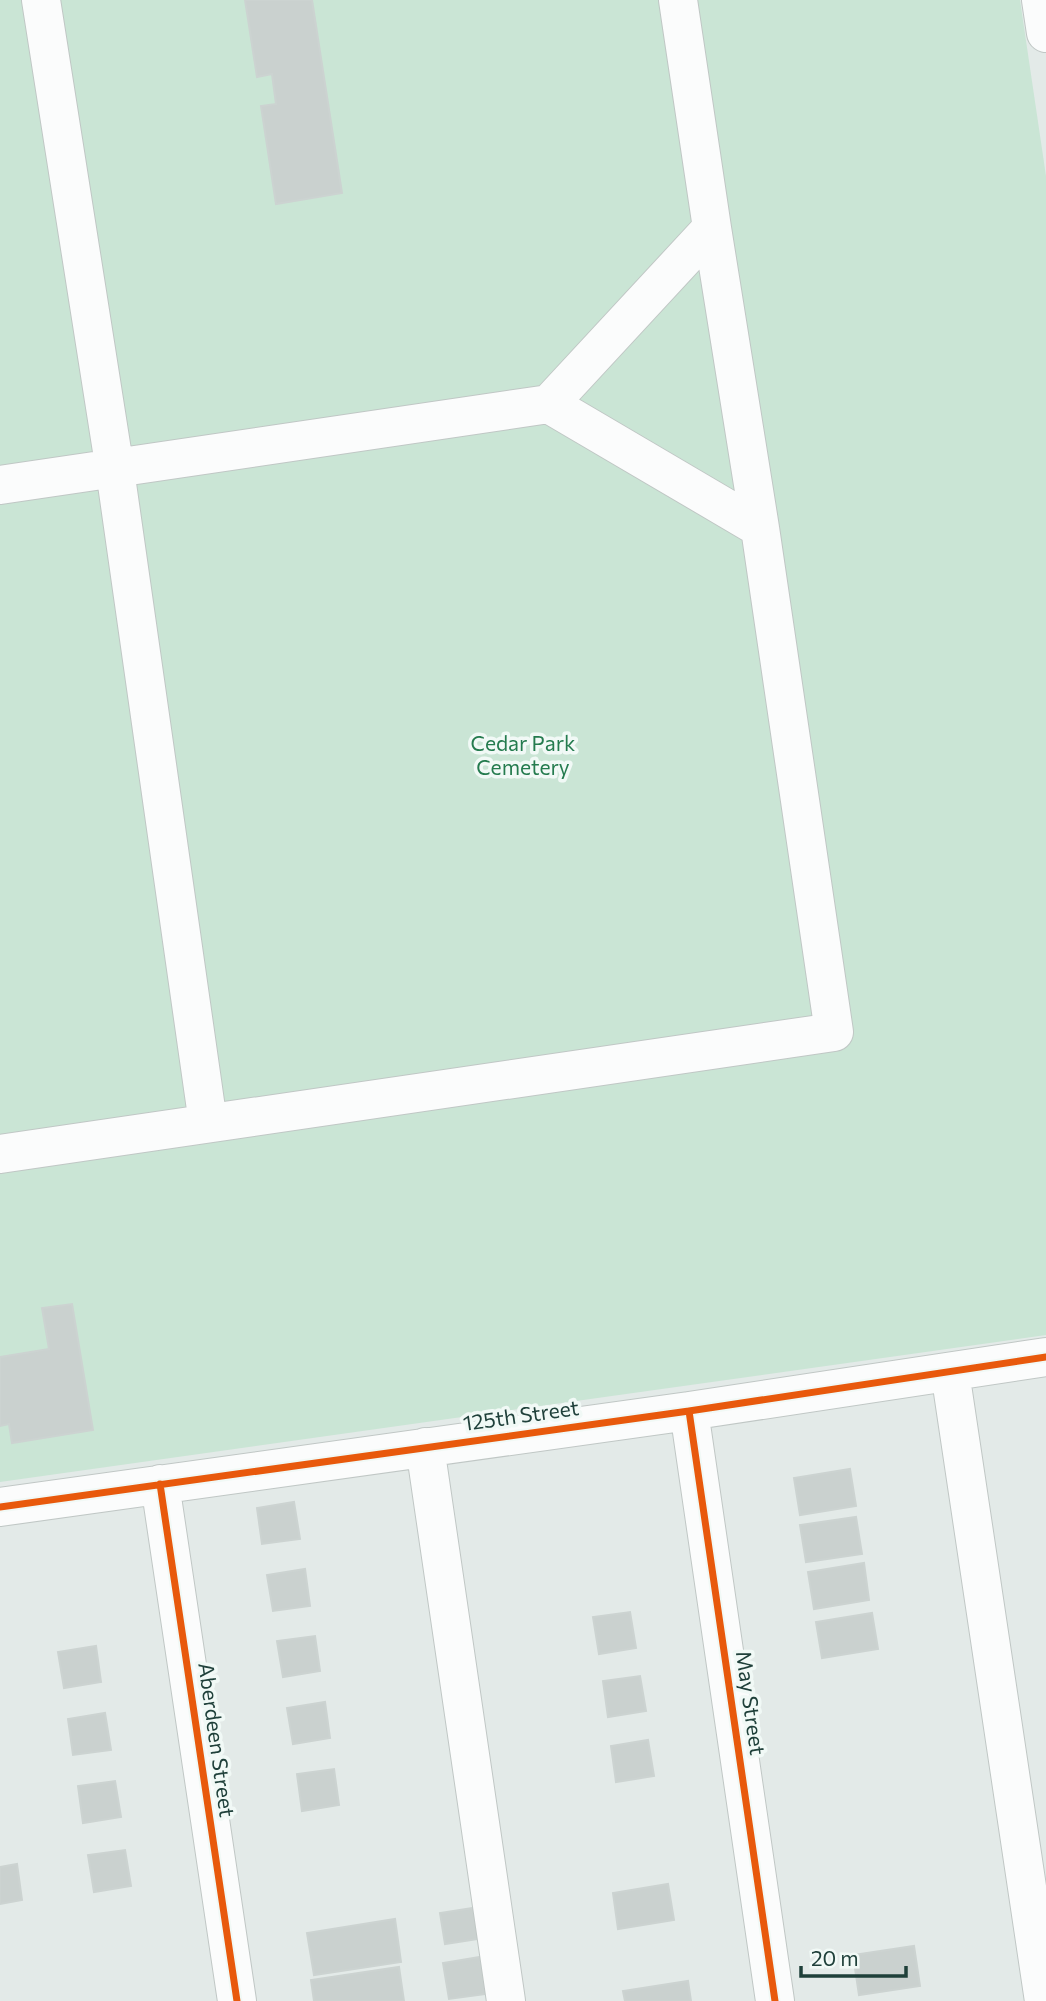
<svg xmlns="http://www.w3.org/2000/svg" width="1046" height="2001" font-family="Commissioner,sans-serif">
	<style>
		.green { fill: #cae5d5 }
		.building { fill: #cad1cf; stroke: #ccd3d1; stroke-width: 2 }
		.lines { fill: none; stroke-linecap: round; stroke-linejoin: round }
		.minor-casing { stroke: #c0c7c5; stroke-width: 40 }
		.minor { stroke: #fbfcfc; stroke-width: 38 }
		.cycleway-casing { stroke: #f1f9f6; stroke-width: 11 }
		.cycleway { stroke: #e8590c; stroke-width: 7 }
		.labels { text-anchor: middle; stroke-width: 7; stroke-linejoin: round; paint-order: stroke }
		.park-label { font-size: 21px; fill: #247b4e; stroke: #f1f9f6 }
		.street-label { font-size: 21px; fill: #1f403a; stroke: #f1f9f6 }
	</style>
	<rect width="100%" height="100%" fill="#e3eae8"/>
	<path class="green" d="M0 0H1020L1046 176V1335L0 1482Z"/>
	<path class="building" d="M245 0H312L342 193 276 204 261 106 276 104 272 74 257 77Z
		M72 1304 93 1430 12 1443 9 1424 0 1426V1357L49 1349 42 1308Z
		M850 1469 856 1506 800 1515 794 1478Z
		M294 1502 300 1539 262 1544 257 1508Z
		M856 1517 862 1554 806 1562 800 1525Z
		M864 1563 869 1600 814 1609 808 1572Z
		M305 1569 310 1606 273 1611 267 1575Z
		M630 1612 636 1648 599 1654 593 1617Z
		M872 1613 878 1649 822 1658 816 1622Z
		M315 1636 320 1671 283 1677 277 1641Z
		M96 1646 101 1682 64 1688 58 1652Z
		M640 1676 646 1711 608 1717 603 1681Z
		M325 1702 330 1738 293 1744 287 1708Z
		M105 1713 111 1750 73 1755 68 1719Z
		M648 1740 654 1776 616 1782 611 1746Z
		M334 1769 339 1805 302 1811 297 1774Z
		M115 1781 121 1817 83 1823 78 1786Z
		M125 1850 131 1886 94 1892 88 1855Z
		M17 1864 22 1900 0 1904V1867Z
		M668 1884 674 1920 618 1929 613 1893Z
		M473 1908 478 1939 445 1944 440 1913Z
		M395 1919 401 1962 314 1975 307 1933Z
		M914 1946 920 1986 859 1995 853 1955Z
		M480 1957 486 1994 449 1999 443 1963Z
		M399 1967 404 2001H314L311 1980Z
		M688 1981 691 2001H625L623 1991Z"/>
	<g class="lines">
		<defs>
			<path id="minor" d="M41 0 115 470 208 1123
				M1041 0 1046 33
				M549 404 760 528
				M0 485 549 404 712 228
				M0 1154 834 1032 760 528 712 228 678 0
				M950 1372 1044 2001
				M689 1411 775 2001
				M425 1447 506 2001
				M160 1484 237 2001
				M0 1507 689 1411 1046 1357"/>
		</defs>
		<use href="#minor" class="minor-casing"/>
		<use href="#minor" class="minor"/>
		<defs>
			<path id="cycleway" d="M689 1411 775 2001
				M160 1484 237 2001
				M0 1507 689 1411 1046 1357"/>
		</defs>
		<use href="#cycleway" class="cycleway-casing"/>
		<use href="#cycleway" class="cycleway"/>
	</g>
	<g class="labels">
		<g class="park-label">
			<text x="523" y="751">Cedar Park<tspan x="523" dy="24">Cemetery</tspan></text>
		</g>
		<g class="street-label">
			<text transform="translate(521 1416) rotate(-8)" y="7">125th Street</text>
			<text transform="translate(750 1703) rotate(82)" y="7">May Street</text>
			<text transform="translate(216 1740) rotate(82)" y="7">Aberdeen Street</text>
		</g>
	</g>
	<path d="M801 1966v10h105v-10" fill="none" stroke="#1f403a" stroke-width="3.5"/>
	<text x="811" y="1966" font-size="21" fill="#1f403a" stroke="#f1f9f6" stroke-width="5" paint-order="stroke">20 m</text>
</svg>
